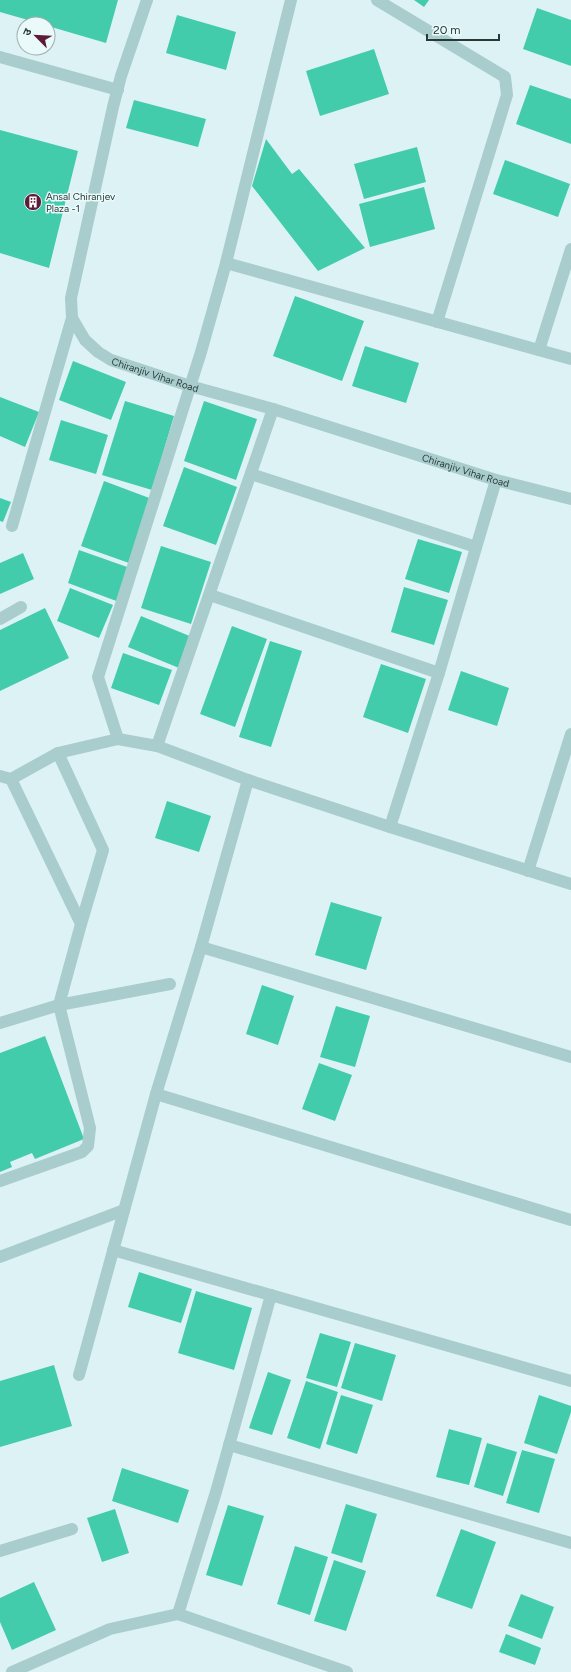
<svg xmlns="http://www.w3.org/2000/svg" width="571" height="1672" font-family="Figtree,'Noto Sans Devanagari',sans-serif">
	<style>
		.building { fill: #43ccac }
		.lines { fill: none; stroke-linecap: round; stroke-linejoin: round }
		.street { stroke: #a8cdcc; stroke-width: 12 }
		.labels { text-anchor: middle; stroke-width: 3; stroke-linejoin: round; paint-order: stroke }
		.poi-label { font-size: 10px; fill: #293937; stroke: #eafafb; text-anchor: start }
		.street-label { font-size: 10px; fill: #293937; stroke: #eafafb }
	</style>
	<rect width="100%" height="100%" fill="#ddf2f4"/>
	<path class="building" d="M0 0H118L106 43 48 26V24H42L0 12Z
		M414 0H429L424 7Z
		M537 8 571 20V66L523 49Z
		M177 15 236 32 226 70 166 53Z
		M374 49 389 94 320 116 306 71Z
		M530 85 571 99V144L516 124Z
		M134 100 206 119 198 147 126 128Z
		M0 130 78 151 49 268 0 253Z
		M266 139 292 174 299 169 365 248 318 271 252 186Z
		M417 147 426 182 364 199 354 164Z
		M505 160 570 184 558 217 493 194Z
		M424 187 435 229 370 247 359 204Z
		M295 296 364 321 342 381 273 356Z
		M365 346 419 363 406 403 352 386Z
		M73 361 126 382 111 420 59 400Z
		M0 397 39 412 25 447 0 436Z
		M125 401 174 416 152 490 102 475Z
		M204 401 257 419 236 480 184 461Z
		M61 420 108 435 96 474 49 460Z
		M184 467 237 487 216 545 163 526Z
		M104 481 152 499 129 563 81 546Z
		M0 498 11 502 3 522 0 521Z
		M418 539 462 552 449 593 405 579Z
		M161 546 211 562 191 624 141 608Z
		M79 550 130 568 119 602 68 583Z
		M23 553 34 579 0 594V563Z
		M404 587 448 600 434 645 391 632Z
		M70 588 113 605 99 638 57 621Z
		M45 608 69 658 0 691V630Z
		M141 616 192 637 179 668 128 647Z
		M232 626 267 639 235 727 200 714Z
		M270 641 302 651 271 747 239 737Z
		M123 653 172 670 159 705 111 688Z
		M381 664 426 679 408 733 363 717Z
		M461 671 509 688 497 726 448 710Z
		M167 801 211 816 199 852 155 838Z
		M331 902 382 917 366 970 315 955Z
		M262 985 294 996 278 1045 246 1034Z
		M336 1006 370 1016 355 1067 320 1057Z
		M45 1036 84 1139 35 1159 32 1153 10 1162 12 1167 0 1172V1053Z
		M319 1063 352 1075 335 1121 302 1109Z
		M139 1272 192 1289 181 1323 128 1307Z
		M196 1291 252 1308 234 1370 178 1353Z
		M320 1333 351 1342 337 1387 306 1378Z
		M355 1343 396 1355 382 1401 341 1388Z
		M54 1365 72 1426 0 1447V1381Z
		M268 1372 291 1380 272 1435 249 1428Z
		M306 1381 338 1392 320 1449 287 1438Z
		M341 1395 373 1405 357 1454 326 1444Z
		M539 1395 571 1406V1412L557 1454 524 1443Z
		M449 1429 482 1438 469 1485 436 1477Z
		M487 1443 517 1452 503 1496 474 1487Z
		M522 1450 555 1459 539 1513 506 1503Z
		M122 1468 189 1490 178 1523 112 1501Z
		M346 1504 377 1514 362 1563 331 1553Z
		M228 1505 264 1516 242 1586 206 1575Z
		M115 1509 129 1553 102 1562 87 1518Z
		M461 1529 496 1542 472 1609 436 1596Z
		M295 1546 328 1557 310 1615 277 1604Z
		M334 1560 366 1571 346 1631 314 1621Z
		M34 1582 56 1630 12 1650 0 1622V1598Z
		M521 1594 554 1607 542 1639 508 1626Z
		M506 1634 541 1648 535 1665 499 1652Z"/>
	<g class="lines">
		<g class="street">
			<path id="s1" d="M147 0 121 76 113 107 71 298 72 318 85 340 98 352 111 360 190 386 273 409 496 480 571 499"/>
			<path d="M377 0 505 77 507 95 437 322"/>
			<path d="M0 57 118 90"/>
			<path d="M226 263 571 359"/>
			<path d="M539 350 571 249"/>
			<path d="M251 474 476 547"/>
			<path d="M12 526 72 318"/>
			<path d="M210 595 439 673"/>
			<path d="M0 619 21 607"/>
			<path d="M118 739 98 677 201 352 226 263 291 0"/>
			<path d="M157 746 273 409"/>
			<path d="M58 753 103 850 81 924"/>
			<path d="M0 776 11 779 58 753 118 739 157 746 248 780 390 827 571 884"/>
			<path d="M390 827 439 673 496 480"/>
			<path d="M528 871 571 734"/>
			<path d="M201 947 571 1057"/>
			<path d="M0 1023 59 1005 170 984"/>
			<path d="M156 1094 571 1220"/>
			<path d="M0 1181 82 1152 88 1146 90 1128 59 1005 81 924 11 779"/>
			<path d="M113 1250 571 1381"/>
			<path d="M0 1257 124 1210"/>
			<path d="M271 1295 216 1492 178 1614 347 1672"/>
			<path d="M79 1375 156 1094 201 947 248 780"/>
			<path d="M229 1445 571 1543"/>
			<path d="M0 1551 72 1529"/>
			<path d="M12 1672 110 1629 178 1614"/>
		</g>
	</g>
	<defs>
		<symbol id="building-disc" viewBox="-11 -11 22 22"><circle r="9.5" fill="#5d1c36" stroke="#eafafb"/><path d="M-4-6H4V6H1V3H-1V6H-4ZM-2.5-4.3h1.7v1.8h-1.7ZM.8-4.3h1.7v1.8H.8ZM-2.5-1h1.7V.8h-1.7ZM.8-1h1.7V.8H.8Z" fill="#fff"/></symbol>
	</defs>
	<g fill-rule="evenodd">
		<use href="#building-disc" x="23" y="192" width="20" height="20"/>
	</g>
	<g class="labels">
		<g class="poi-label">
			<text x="46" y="200">Ansal Chiranjev<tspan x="46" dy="12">Plaza -1</tspan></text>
		</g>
		<g class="street-label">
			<text dy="4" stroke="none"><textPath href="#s1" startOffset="433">Chiranjiv Vihar Road</textPath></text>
			<text dy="4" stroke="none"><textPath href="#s1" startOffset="758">Chiranjiv Vihar Road</textPath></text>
		</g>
	</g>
	<g transform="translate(36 36) rotate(294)"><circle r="19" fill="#eafafb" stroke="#9dadad"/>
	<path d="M0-3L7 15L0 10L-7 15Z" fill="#5d1c36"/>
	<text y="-6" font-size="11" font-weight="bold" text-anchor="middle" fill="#293937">उ</text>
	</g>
	<path d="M427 34v6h72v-6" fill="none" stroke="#293937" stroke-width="2"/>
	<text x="433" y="34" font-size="12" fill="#293937" stroke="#eafafb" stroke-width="3" paint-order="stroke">20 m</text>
</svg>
